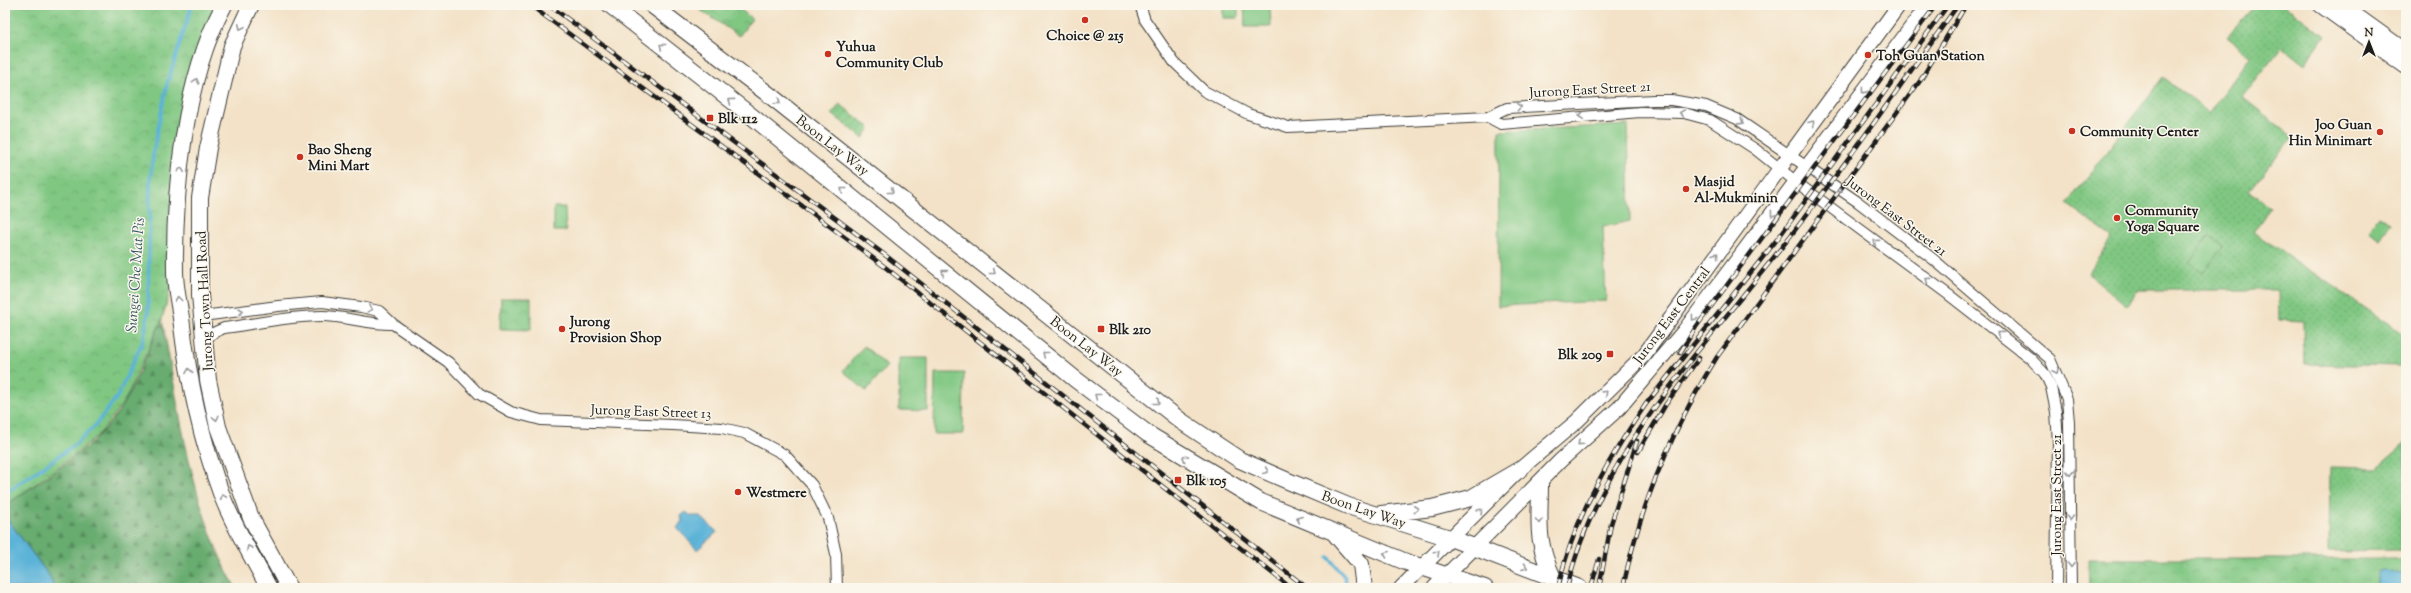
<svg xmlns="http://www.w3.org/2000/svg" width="2411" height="593" font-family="'Sorts Mill Goudy',serif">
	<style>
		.grass { fill: url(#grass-dots); stroke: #4e724f }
		.forest { fill: url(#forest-firs); stroke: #426446 }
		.park { fill: url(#park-crowns); stroke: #4e724f }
		.garden { fill: url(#garden-furrows); stroke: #4e724f }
		.pitch { fill: #80c782; stroke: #4e724f }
		.water { fill: #5bb3d8; stroke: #3c687a }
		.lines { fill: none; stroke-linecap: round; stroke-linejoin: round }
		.stream { stroke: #5bb3d8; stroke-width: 3.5 }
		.street-casing { stroke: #3c3a36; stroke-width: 12 }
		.secondary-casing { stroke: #3c3a36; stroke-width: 16 }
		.primary-casing { stroke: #3c3a36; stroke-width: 18 }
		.street { stroke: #fff; stroke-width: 10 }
		.secondary { stroke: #fff; stroke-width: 14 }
		.primary { stroke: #fff; stroke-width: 16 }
		.rail-casing { stroke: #1c1c1c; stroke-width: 4.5 }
		.rail { stroke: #fbf7ec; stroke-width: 3; stroke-dasharray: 9; stroke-linecap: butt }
		.oneway { stroke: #999 }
		.poi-dot { fill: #c8321e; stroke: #fbf7ec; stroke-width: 1.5 }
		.labels { text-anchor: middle; stroke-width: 3; stroke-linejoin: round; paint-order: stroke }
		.poi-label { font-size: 14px; font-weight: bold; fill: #1c1c1c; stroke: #fbf7ec; text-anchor: start }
		.street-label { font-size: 14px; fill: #1c1c1c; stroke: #fbf7ec }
		.water-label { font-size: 15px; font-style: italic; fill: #355867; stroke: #fbf7ec }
	</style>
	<defs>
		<pattern id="grass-dots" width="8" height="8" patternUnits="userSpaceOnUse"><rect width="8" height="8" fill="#80c782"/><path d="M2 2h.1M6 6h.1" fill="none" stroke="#6eaa70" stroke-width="1.8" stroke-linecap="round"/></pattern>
		<pattern id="forest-firs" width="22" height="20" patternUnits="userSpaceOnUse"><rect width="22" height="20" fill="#68ac70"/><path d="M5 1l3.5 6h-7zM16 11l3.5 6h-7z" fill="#558b5b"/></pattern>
		<pattern id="park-crowns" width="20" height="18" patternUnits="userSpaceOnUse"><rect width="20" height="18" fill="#80c782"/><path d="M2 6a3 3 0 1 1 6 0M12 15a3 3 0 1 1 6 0" fill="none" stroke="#6eaa70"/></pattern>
		<pattern id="garden-furrows" width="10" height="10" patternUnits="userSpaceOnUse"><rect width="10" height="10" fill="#80c782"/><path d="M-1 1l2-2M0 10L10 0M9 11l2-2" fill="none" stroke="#6eaa70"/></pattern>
	</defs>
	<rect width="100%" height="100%" fill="#fbf7ec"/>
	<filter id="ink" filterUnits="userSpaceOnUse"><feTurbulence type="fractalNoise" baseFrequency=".025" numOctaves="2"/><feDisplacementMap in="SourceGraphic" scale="8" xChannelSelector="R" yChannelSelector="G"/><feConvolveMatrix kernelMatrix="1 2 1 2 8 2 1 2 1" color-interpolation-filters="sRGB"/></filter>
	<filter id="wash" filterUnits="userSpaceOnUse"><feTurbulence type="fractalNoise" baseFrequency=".012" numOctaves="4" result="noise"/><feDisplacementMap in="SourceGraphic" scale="16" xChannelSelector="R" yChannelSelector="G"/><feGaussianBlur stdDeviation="0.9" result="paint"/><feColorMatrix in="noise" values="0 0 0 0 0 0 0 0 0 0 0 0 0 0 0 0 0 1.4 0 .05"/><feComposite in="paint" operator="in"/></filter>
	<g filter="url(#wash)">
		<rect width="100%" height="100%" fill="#f3e2c7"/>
		<path class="grass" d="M2255 5H2284L2325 36 2305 65 2282 47 2242 97 2293 137 2249 191 2270 208 2253 232 2402 333 2406 328V366L2304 364 2303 321 2279 320 2278 290H2137L2127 306 2088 273 2113 238 2067 204 2163 77 2209 113 2251 56 2227 37Z
			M2406 443V550L2329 551 2330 467 2377 468Z"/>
		<path class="forest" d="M162 319C179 407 191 511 236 588H54L50 577 5 516V506C37 483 74 461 102 432 131 402 145 357 162 319Z"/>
		<path class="park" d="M5 5H224L186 119 175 274 162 319 125 400 102 431 76 454 5 506Z
			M693 5H735L752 19 739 36Z
			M501 298H531V330L500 329Z
			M864 346 887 366 866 391 843 371Z
			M2088 559H2406V588H2089Z"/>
		<path class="garden" d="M840 104 870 128 863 138 832 114Z"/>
		<path class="pitch" d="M1223 5H1238V18H1223Z
			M1244 5H1270L1271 27H1245Z
			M1628 125 1630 221 1603 227 1606 301 1498 306 1499 131Z
			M554 207H565L566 231H554Z
			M2379 215 2391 223 2380 239 2368 231Z
			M2209 236 2223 247 2203 273 2189 263Z
			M899 358H928V411L899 410Z
			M935 373H964L963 434H934Z"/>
		<path class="water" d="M686 512 691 516H700L717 532 697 550 677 528 682 521 681 516Z
			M5 516 50 577 54 588H5Z
			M2383 571 2406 575V588H2377V577L2379 572Z"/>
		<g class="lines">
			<path class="stream" d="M5 493 72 447 94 427 117 397 143 341 148 314 150 183 154 148 167 84 192 5
				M1328 557 1345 577 1347 588"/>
		</g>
	</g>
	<g filter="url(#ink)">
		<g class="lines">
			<defs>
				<path id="street" d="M1140 5 1145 20 1174 62 1204 91 1248 114 1288 127 1488 117 1507 108 1654 100H1671L1706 106 1737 119 1858 202 1933 259 2050 359 2067 399 2069 422 2071 588
					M1488 117 1501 124 1640 112 1684 113 1710 120 1755 149 1800 185 1949 295 2030 358 2045 374 2051 387 2056 412 2058 442 2056 588
					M203 316 278 306 322 302 361 307 379 311 393 324 448 362 479 394 511 412 541 420 673 425 722 428 744 433 785 455 812 485 828 518 836 554 837 588
					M204 341 213 333 224 328C256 324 289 316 322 316 346 316 369 325 393 324"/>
				<path id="secondary" d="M2320 5 2406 67
					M2342 5 2406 51
					M1401 588 1519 470 1577 421 1644 355 1899 5
					M1434 588 1561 460 1619 408 1684 331 1928 5"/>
				<path id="primary" d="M224 5C184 80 174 188 175 272 175 287 179 303 181 318 188 378 201 439 222 496 234 527 253 558 269 588
					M251 5 232 46 208 148 200 198V295L208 380 218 427 251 518 289 588
					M610 5 754 118 1075 379 1148 434 1261 502 1406 562 1485 588
					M652 5 772 97 1181 421 1240 460 1288 481 1348 506 1453 539 1579 588
					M1540 483C1540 523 1535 539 1553 578
					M1381 514 1432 508 1471 498 1519 470
					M1336 535 1361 564 1364 588"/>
			</defs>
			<use href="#street" class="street-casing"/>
			<use href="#secondary" class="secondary-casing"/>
			<use href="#primary" class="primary-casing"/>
			<use href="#street" class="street"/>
			<use href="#secondary" class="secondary"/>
			<use href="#primary" class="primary"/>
			<defs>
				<path id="rail" d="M530 5 885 267 1291 588
					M549 5 885 255 1307 588
					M1680 353 1696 327 1744 262 1936 5
					M1638 452 1666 404 1699 358
					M1558 588C1573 520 1607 461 1646 404L1779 237 1948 5
					M1567 588C1599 452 1702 350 1785 243 1845 166 1901 84 1958 5
					M1591 588 1599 559
					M1599 588 1611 524 1637 441
					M1623 588C1640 505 1672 429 1717 357L1920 81 1966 5"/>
			</defs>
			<use href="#rail" class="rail-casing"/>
			<use href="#rail" class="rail"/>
		</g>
		<defs><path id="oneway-chevron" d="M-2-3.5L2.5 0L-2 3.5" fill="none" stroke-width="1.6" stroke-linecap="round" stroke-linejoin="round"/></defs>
		<g class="oneway">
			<use href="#oneway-chevron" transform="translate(241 27) rotate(115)"/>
			<use href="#oneway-chevron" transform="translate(662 46) rotate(-141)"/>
			<use href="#oneway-chevron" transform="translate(196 81) rotate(-75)"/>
			<use href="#oneway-chevron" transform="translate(1864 91) rotate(126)"/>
			<use href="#oneway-chevron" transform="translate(731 101) rotate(-143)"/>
			<use href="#oneway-chevron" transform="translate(778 102) rotate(38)"/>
			<use href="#oneway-chevron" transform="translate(1519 107) rotate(-5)"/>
			<use href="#oneway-chevron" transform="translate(1682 113) rotate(-172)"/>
			<use href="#oneway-chevron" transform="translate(1581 116) rotate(175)"/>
			<use href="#oneway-chevron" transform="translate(1741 122) rotate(33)"/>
			<use href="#oneway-chevron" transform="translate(1812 123) rotate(-54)"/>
			<use href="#oneway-chevron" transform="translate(181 170) rotate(-84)"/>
			<use href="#oneway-chevron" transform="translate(843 190) rotate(-141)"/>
			<use href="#oneway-chevron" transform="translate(1840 190) rotate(34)"/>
			<use href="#oneway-chevron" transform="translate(891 191) rotate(38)"/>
			<use href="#oneway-chevron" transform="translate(1773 214) rotate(127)"/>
			<use href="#oneway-chevron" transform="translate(1876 242) rotate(-143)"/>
			<use href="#oneway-chevron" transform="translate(1716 255) rotate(-54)"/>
			<use href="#oneway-chevron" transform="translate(944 272) rotate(-141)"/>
			<use href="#oneway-chevron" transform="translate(993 272) rotate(38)"/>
			<use href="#oneway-chevron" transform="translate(1928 280) rotate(-144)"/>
			<use href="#oneway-chevron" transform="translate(178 299) rotate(-97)"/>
			<use href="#oneway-chevron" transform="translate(370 309) rotate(13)"/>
			<use href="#oneway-chevron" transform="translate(241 311) rotate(-7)"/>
			<use href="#oneway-chevron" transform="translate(1694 318) rotate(127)"/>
			<use href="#oneway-chevron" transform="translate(2000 334) rotate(-143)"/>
			<use href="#oneway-chevron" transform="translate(1045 354) rotate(-141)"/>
			<use href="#oneway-chevron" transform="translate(189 371) rotate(-99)"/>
			<use href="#oneway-chevron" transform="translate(2056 371) rotate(65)"/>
			<use href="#oneway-chevron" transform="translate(1605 393) rotate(-44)"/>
			<use href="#oneway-chevron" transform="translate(1097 396) rotate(-142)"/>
			<use href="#oneway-chevron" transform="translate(1157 402) rotate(39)"/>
			<use href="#oneway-chevron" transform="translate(216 418) rotate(77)"/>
			<use href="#oneway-chevron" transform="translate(1580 443) rotate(138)"/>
			<use href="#oneway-chevron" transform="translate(1185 458) rotate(-148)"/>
			<use href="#oneway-chevron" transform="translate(1266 471) rotate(23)"/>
			<use href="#oneway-chevron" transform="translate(2070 473) rotate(90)"/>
			<use href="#oneway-chevron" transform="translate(223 497) rotate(-112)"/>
			<use href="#oneway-chevron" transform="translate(1416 509) rotate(-6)"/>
			<use href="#oneway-chevron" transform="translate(1480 511) rotate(-46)"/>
			<use href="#oneway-chevron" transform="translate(2070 518) rotate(89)"/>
			<use href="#oneway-chevron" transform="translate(1299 519) rotate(-157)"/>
			<use href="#oneway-chevron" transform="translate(1539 521) rotate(90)"/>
			<use href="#oneway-chevron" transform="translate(249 548) rotate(-117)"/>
			<use href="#oneway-chevron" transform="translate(1437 553) rotate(-43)"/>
			<use href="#oneway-chevron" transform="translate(1386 554) rotate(-158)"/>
			<use href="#oneway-chevron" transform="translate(2071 565) rotate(90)"/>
			<use href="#oneway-chevron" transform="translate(1525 567) rotate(21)"/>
		</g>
	</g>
	<g class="poi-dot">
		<circle cx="1085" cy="20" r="4"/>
		<circle cx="828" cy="54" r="4"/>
		<circle cx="1868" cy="55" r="4"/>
		<rect x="706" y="114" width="8" height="8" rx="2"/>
		<circle cx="2072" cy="131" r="4"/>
		<circle cx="2380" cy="132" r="4"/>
		<circle cx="300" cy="157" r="4"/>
		<circle cx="1686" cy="189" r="4"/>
		<circle cx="2117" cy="218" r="4"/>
		<circle cx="562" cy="329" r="4"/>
		<rect x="1097" y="325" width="8" height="8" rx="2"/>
		<rect x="1606" y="350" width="8" height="8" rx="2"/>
		<rect x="1174" y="476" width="8" height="8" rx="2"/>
		<circle cx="738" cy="492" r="4"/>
	</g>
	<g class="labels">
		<g class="poi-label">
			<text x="1085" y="40" text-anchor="middle">Choice @ 215</text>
			<text x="836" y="51">Yuhua<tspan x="836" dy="16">Community Club</tspan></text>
			<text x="1876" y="60">Toh Guan Station</text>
			<text x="718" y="123">Blk 112</text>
			<text x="2372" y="129" text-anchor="end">Joo Guan<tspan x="2372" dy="16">Hin Minimart</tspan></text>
			<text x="2080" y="136">Community Center</text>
			<text x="308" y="154">Bao Sheng<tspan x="308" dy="16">Mini Mart</tspan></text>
			<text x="1694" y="186">Masjid<tspan x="1694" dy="16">Al-Mukminin</tspan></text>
			<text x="2125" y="215">Community<tspan x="2125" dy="16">Yoga Square</tspan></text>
			<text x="570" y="326">Jurong<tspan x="570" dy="16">Provision Shop</tspan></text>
			<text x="1109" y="334">Blk 210</text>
			<text x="1602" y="359" text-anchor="end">Blk 209</text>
			<text x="1186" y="485">Blk 105</text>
			<text x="746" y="497">Westmere</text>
		</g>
		<g class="street-label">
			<text transform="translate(1590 89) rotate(-3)" y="5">Jurong East Street 21</text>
			<text transform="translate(833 145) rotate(38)" y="5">Boon Lay Way</text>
			<text transform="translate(1897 216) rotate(37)" y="5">Jurong East Street 21</text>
			<text transform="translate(204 301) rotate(-93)" y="5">Jurong Town Hall Road</text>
			<text transform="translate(1671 315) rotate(-53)" y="5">Jurong East Central</text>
			<text transform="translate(1087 346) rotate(38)" y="5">Boon Lay Way</text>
			<text transform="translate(651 411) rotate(2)" y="5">Jurong East Street 13</text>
			<text transform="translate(2056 495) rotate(-90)" y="5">Jurong East Street 21</text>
			<text transform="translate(1364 509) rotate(19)" y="5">Boon Lay Way</text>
		</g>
		<g class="water-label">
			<text transform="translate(135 275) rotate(-86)" y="5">Sungei Che Mat Pis</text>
		</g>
	</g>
	<rect width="2411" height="593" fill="none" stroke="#fbf7ec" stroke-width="20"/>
	<g transform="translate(2369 42)" stroke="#fbf7ec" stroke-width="3" paint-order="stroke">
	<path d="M0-3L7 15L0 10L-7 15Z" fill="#1c1c1c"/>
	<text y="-6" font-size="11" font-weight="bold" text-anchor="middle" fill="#1c1c1c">N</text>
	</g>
</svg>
